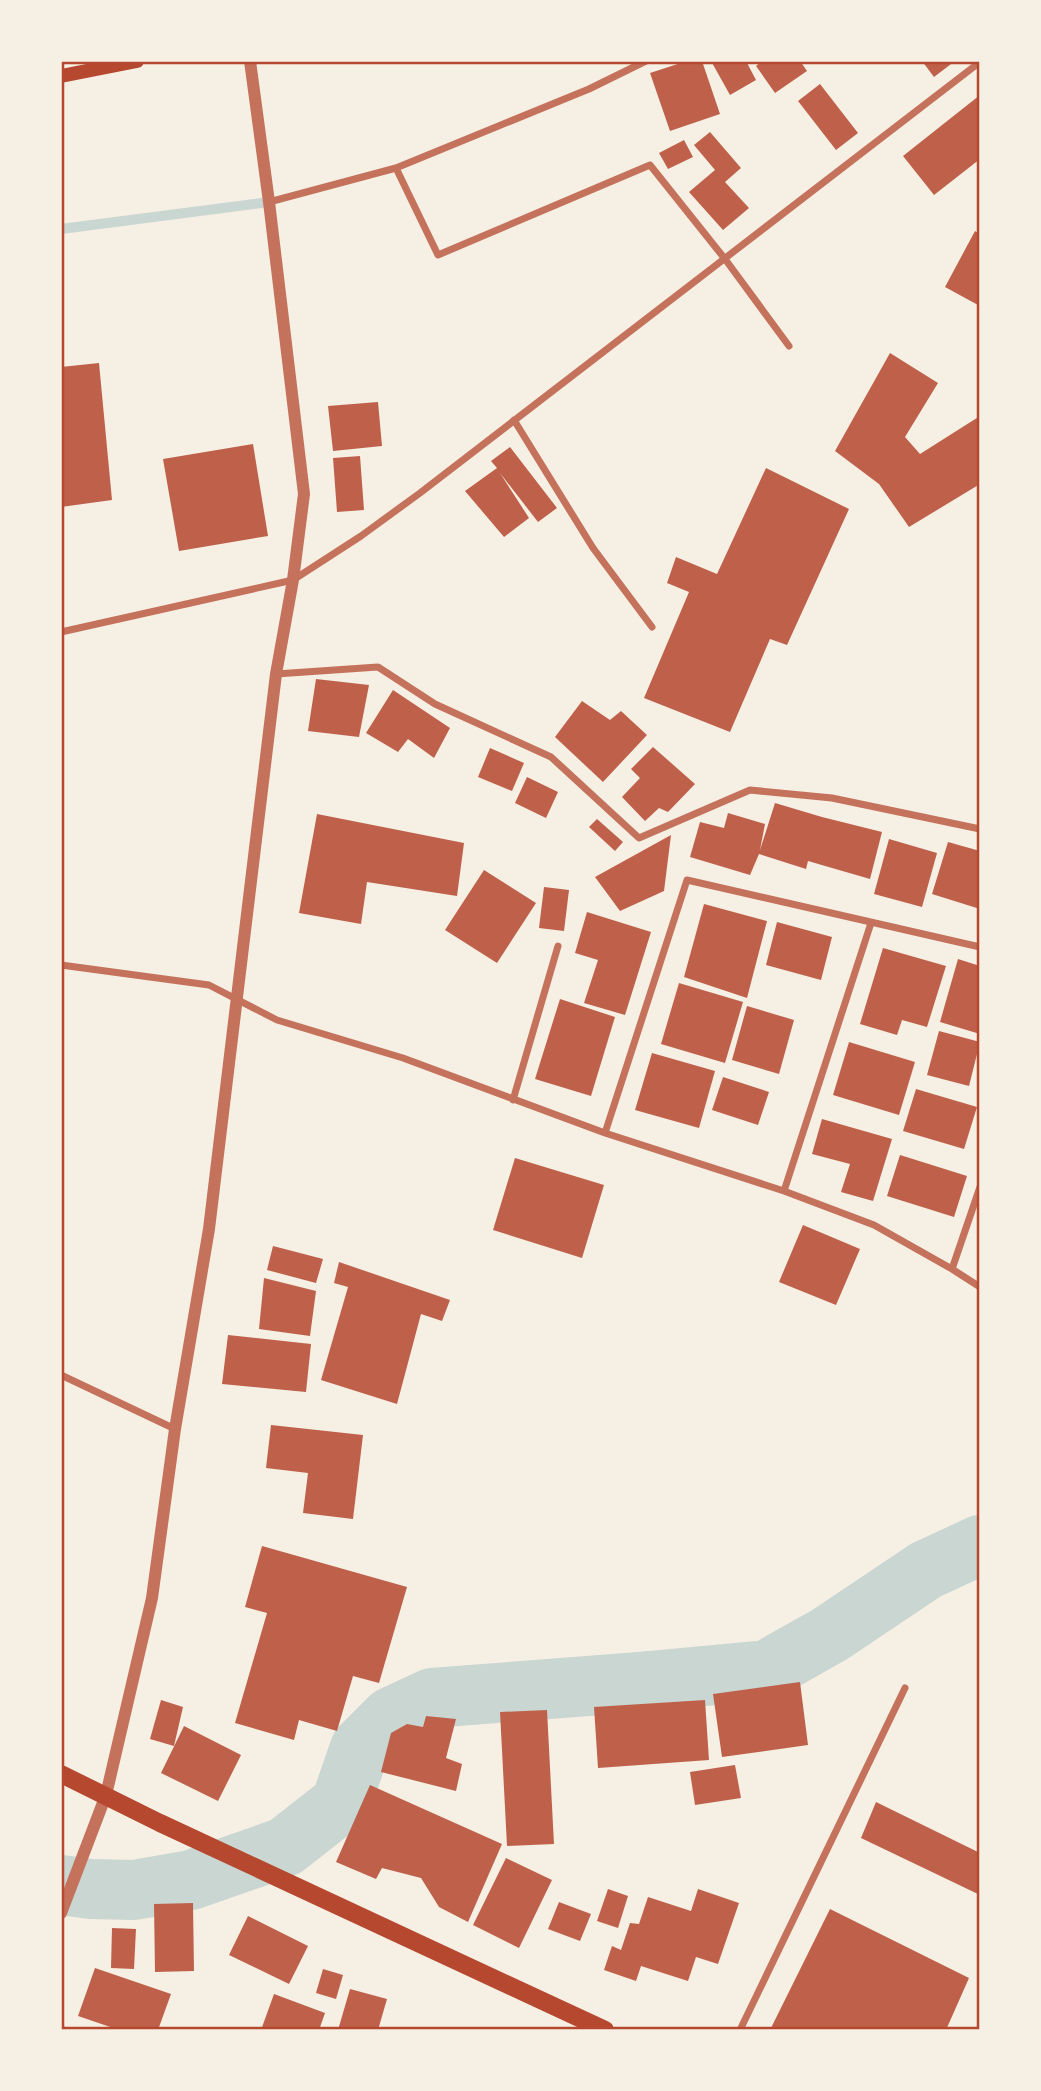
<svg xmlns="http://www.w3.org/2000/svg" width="1041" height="2091" font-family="Lato,sans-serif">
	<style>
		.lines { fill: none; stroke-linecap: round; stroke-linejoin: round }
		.stream { stroke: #c9d6d2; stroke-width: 10 }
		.river { stroke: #c9d6d2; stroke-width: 60 }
		.building { fill: #bf614a }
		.minor { stroke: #c5725c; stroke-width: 7 }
		.tertiary { stroke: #c5725c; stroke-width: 12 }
		.secondary { stroke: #b5482f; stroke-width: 14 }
		.primary { stroke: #b5482f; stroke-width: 18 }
		.neatline { fill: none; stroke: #b5482f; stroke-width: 2.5 }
	</style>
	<rect width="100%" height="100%" fill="#f6efe4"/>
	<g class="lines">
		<path class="stream" d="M61 229 269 202"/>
		<path class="river" d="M61 1885 91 1889 134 1890 191 1880 285 1847 341 1803 360 1748 391 1717 432 1698 640 1682 767 1670 829 1635 926 1570 980 1545"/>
	</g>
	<path class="building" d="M687 61H702L720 114 670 131 650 73Z
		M711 61H746L756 80 730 95Z
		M762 61H800L807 71 775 93 756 66Z
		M922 61H955L934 77Z
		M820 84 858 133 836 150 798 101Z
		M980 95V159L934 195 903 156Z
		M710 132 741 168 725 182 749 208 723 230 689 192 715 170 694 145Z
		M684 140 693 157 668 169 659 153Z
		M975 231 980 234 978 305 945 287Z
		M890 353 938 383 905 437 920 454 980 416V484L909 527 879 484 835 451Z
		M99 363 112 500 61 507V367Z
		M378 402 382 446 333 451 328 406Z
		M253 444 268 536 179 551 163 459Z
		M510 447 557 508 538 522 500 473 529 518 504 537 465 491 497 468 491 461Z
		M360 456 364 510 337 512 333 458Z
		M766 468 849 509 787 645 770 639 730 732 644 698 689 592 667 583 676 557 717 574Z
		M316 679 369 685 359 737 308 731Z
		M393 690 450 728 434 758 408 739 398 752 366 733Z
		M582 701 610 720 621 711 647 735 603 782 555 737Z
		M653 747 695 784 668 812 659 808 645 821 622 797 640 778 631 769Z
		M490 748 524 763 512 791 478 777Z
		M527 777 558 792 546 818 515 803Z
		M775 803 822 817 882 832 870 879 808 861 806 869 759 854 750 875 690 857 700 822 724 828 728 813 765 824 760 850Z
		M317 814 464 843 457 896 367 882 361 924 299 913Z
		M597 819 623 842 615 851 589 827Z
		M671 835 664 891 620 911 595 877Z
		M889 839 937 853 922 907 874 894Z
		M948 842 980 851V909L932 894Z
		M484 870 536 903 497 963 445 930Z
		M544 887 569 890 564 931 539 928Z
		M704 904 767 921 747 998 684 977Z
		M587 912 651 932 625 1015 584 1003 598 960 575 953Z
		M777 922 832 937 821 980 766 965Z
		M883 948 946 966 927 1027 902 1020 897 1035 860 1024Z
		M958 959 980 966V1034L940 1022Z
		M679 983 743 1002 725 1063 661 1044Z
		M560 999 615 1017 591 1096 535 1079Z
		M747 1006 794 1020 779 1074 732 1060Z
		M939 1031 980 1042 969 1086 927 1075Z
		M849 1042 915 1062 899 1115 833 1095Z
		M652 1053 715 1071 699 1128 635 1110Z
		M723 1077 769 1092 758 1125 712 1110Z
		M916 1089 977 1107 964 1149 903 1131Z
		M822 1119 892 1139 873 1201 841 1192 850 1164 812 1154Z
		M900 1155 967 1176 954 1217 887 1196Z
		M515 1158 604 1185 582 1258 493 1230Z
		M803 1225 860 1249 836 1305 779 1282Z
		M273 1246 323 1259 316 1283 267 1270Z
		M339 1262 450 1300 442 1321 421 1314 397 1404 321 1380 348 1287 334 1283Z
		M264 1278 316 1291 310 1336 259 1329Z
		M228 1335 311 1344 306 1392 222 1384Z
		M271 1425 363 1435 353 1519 303 1513 308 1473 266 1468Z
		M262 1546 407 1587 379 1683 353 1676 337 1731 299 1720 294 1740 235 1723 267 1613 245 1607Z
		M800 1682 808 1745 722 1757 713 1694Z
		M161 1700 183 1707 174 1746 150 1739Z
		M705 1700 709 1760 598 1768 594 1707Z
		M547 1710 554 1844 507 1846 500 1712Z
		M426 1716 456 1719 446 1758 462 1764 456 1791 381 1772 391 1733 407 1724 423 1727Z
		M184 1726 241 1755 218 1801 161 1773Z
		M735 1765 741 1798 695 1805 690 1772Z
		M370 1785 502 1844 468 1922 439 1907 421 1878 382 1868 376 1879 336 1862Z
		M876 1802 980 1853V1895L861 1838Z
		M506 1858 552 1880 519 1948 473 1925Z
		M608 1889 628 1896 618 1928 597 1921Z
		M698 1889 739 1903 718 1964 696 1957 688 1981 641 1966 636 1981 604 1970 612 1946 621 1950 630 1923 639 1924 648 1897 691 1911Z
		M559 1902 591 1914 580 1941 548 1929Z
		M193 1903 194 1971 155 1972 154 1904Z
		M830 1909 969 1978 946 2030H770Z
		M248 1916 308 1946 289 1984 229 1955Z
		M112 1928 136 1929 134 1969 111 1968Z
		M95 1968 171 1994 158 2030H119L78 2016Z
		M323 1969 343 1975 336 1999 316 1993Z
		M350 1989 387 1999 378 2030H338Z
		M274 1994 325 2013 319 2030H261Z"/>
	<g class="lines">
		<path class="minor" d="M396 168 438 255 650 165 725 259 789 346
			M269 202 396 168 589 89 646 61
			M514 420 593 548 652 627
			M61 632 293 580 361 536 420 493 980 62
			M276 674 378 667 435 704 551 757 639 838 750 790 832 798 980 829
			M61 965 209 985 277 1020 403 1058 605 1133 784 1191 874 1225 952 1269 980 1287
			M513 1100 558 946
			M605 1133 687 880 980 947
			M784 1191 871 923
			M952 1269 980 1187
			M61 1375 175 1429
			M61 2029 63 2030
			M740 2030 905 1688"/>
		<path class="tertiary" d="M61 1913 106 1795 152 1598 175 1429 209 1229 276 674 293 580 304 494 269 202 250 61"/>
		<path class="secondary" d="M61 76 137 61"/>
		<path class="primary" d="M61 1774 160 1823 605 2030"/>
	</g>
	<rect width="1041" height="2091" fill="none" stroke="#f6efe4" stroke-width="126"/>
	<rect x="63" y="63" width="915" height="1965" class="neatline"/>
</svg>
